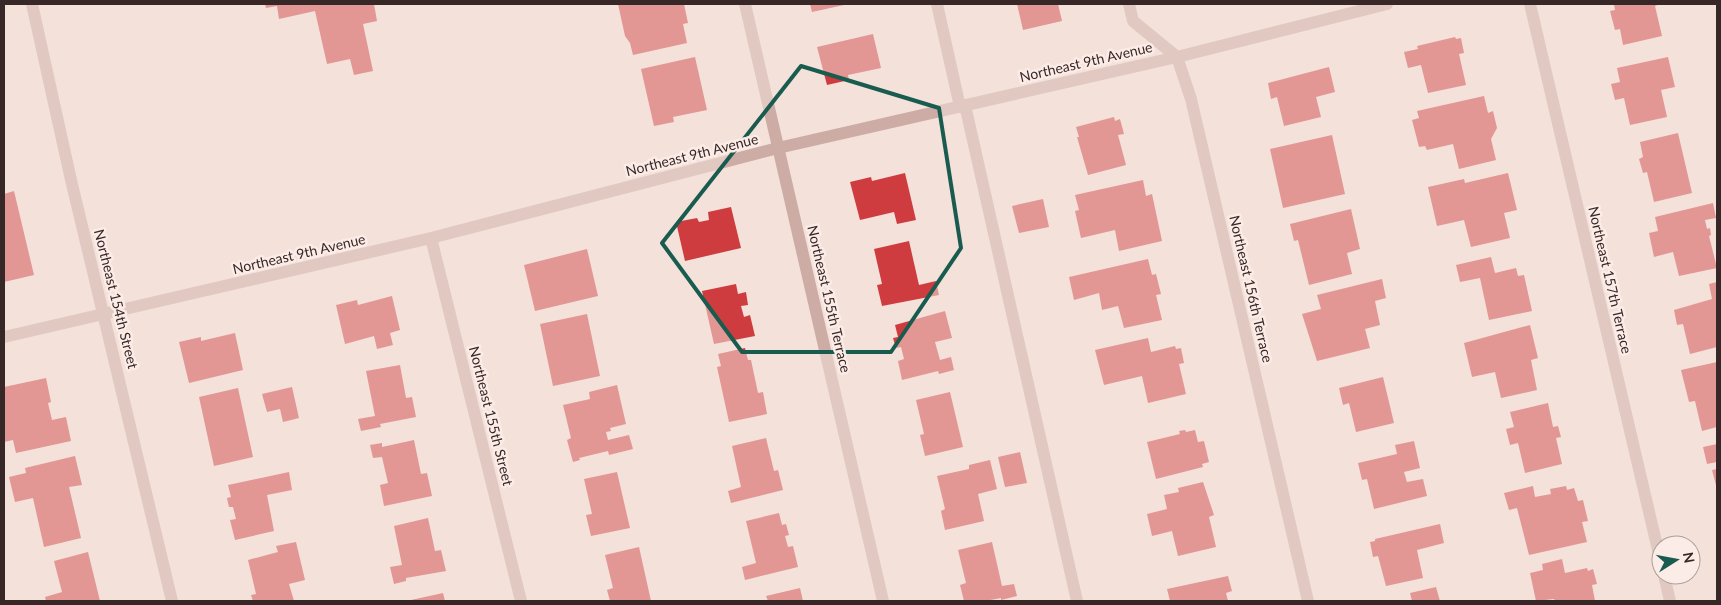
<svg xmlns="http://www.w3.org/2000/svg" width="1721" height="605" font-family="Lato,sans-serif">
	<style>
		.building { fill: #cf3c3f }
		.lines { fill: none; stroke-linecap: round; stroke-linejoin: round }
		.minor { stroke: #ccaca5; stroke-width: 12 }
		.marked { fill: none; stroke: #195c4f; stroke-width: 4; stroke-linejoin: round }
		.labels { text-anchor: middle; stroke-width: 5; stroke-linejoin: round; paint-order: stroke }
		.street-label { font-size: 14px; fill: #372827; stroke: #fbece7 }
	</style>
	<rect width="100%" height="100%" fill="#f3e1da"/>
	<path class="building" d="M265 4H374L377 21 363 24 373 71 354 75 350 59 327 64 315 11 279 19 277 6 266 8Z
		M618 4H684L688 23 683 24 687 43 633 55 630 43 625 36Z
		M810 4H844V5L812 12Z
		M1017 4H1058L1062 21 1023 30Z
		M1614 4H1660L1655 6 1662 36 1623 45 1620 29 1615 30 1610 11 1615 10Z
		M873 34 881 68 848 75 849 80 827 85 817 47Z
		M1455 37 1456 39 1461 38 1464 53 1459 54 1466 85 1428 93 1421 65 1408 68 1404 52 1418 49 1417 46Z
		M695 57 707 110 673 117 674 122 654 126 641 69Z
		M1668 57 1675 87 1661 90 1667 117 1630 125 1624 98 1615 100 1611 84 1620 82 1617 68Z
		M1329 67 1335 92 1316 97 1321 117 1284 126 1277 97 1271 99 1268 83Z
		M1484 96 1488 113 1493 111 1497 128 1491 139 1496 160 1459 169 1453 144 1427 150 1425 146 1419 147 1412 120 1419 118 1417 111Z
		M1114 117 1115 121 1120 119 1124 134 1118 135 1126 165 1088 175 1077 137H1079L1076 127Z
		M1678 133 1692 193 1654 202 1647 172 1643 173 1639 159 1643 157 1640 142Z
		M1332 135 1345 194 1283 208 1270 149Z
		M905 173 916 220 897 224 894 212 860 220 850 182 871 177 872 181Z
		M1508 173 1517 210 1504 213 1510 238 1471 247 1464 220 1437 226 1428 187 1464 179 1465 183Z
		M1143 180 1146 196 1152 194 1162 241 1119 251 1115 230 1081 238 1075 211 1079 210 1075 195Z
		M14 191 34 275 4 282V194Z
		M1043 199 1049 227 1019 233 1012 206Z
		M1713 203 1716 218 1705 220 1707 229 1710 228 1711 235 1709 236 1717 268 1679 276 1673 252 1654 257 1649 233 1658 231 1655 217Z
		M731 207 741 248 685 261 676 222 697 218 699 222 709 220 708 212Z
		M1351 209 1360 249 1347 253 1352 274 1309 285 1298 240 1294 241 1290 224Z
		M909 241 919 285 936 281 939 295 882 306 877 285 882 284 874 249Z
		M587 249 598 296 535 311 524 265Z
		M1491 257 1495 273 1516 268 1518 276 1524 275 1532 311 1489 320 1480 278 1460 282 1456 265Z
		M1148 259 1152 275 1156 274 1161 294 1156 295 1162 320 1124 328 1118 306 1102 310 1099 293 1074 300 1069 277Z
		M1382 279 1386 298 1375 301 1380 325 1365 329 1370 348 1317 361 1302 314 1321 309 1317 295Z
		M1717 282V347L1690 354 1683 324 1677 325 1674 310 1712 299 1709 284Z
		M736 284 738 294 746 292 748 305 741 306 744 317 750 315 755 336 714 344 702 291Z
		M392 296 400 330 390 333 393 345 377 349 374 336 345 344 336 305 357 300 358 305Z
		M945 311 952 338 935 342 940 360 951 357 954 370 939 374 938 371 902 380 898 361 904 359 901 347 896 348 893 338 898 337 895 325Z
		M587 314 600 376 553 386 540 324Z
		M1530 325 1538 358 1531 360 1537 390 1501 398 1495 372 1472 377 1464 343Z
		M235 333 243 370 189 383 179 342 201 337V341Z
		M1148 338 1151 352 1175 346 1176 349 1181 348 1184 363 1179 364 1186 394 1148 403 1142 376 1104 385 1095 350Z
		M745 348 748 360H751L758 393 763 392 767 414 729 422 717 367 721 366 718 354Z
		M1717 362V427L1702 431 1695 401 1689 402 1681 370Z
		M400 365 406 398 412 397 416 417 380 424 381 427 361 431 358 419 375 416 366 371Z
		M1383 377 1394 423 1356 432 1349 403 1343 405 1339 388Z
		M46 378 51 402 48 403 52 420 66 417 71 441 16 453 13 440 4 442V387Z
		M617 385 626 424 610 428 611 431 606 432 608 440 629 435 633 449 609 455 608 451 579 458 580 460 573 462 567 440 571 438 563 405 590 399 589 392Z
		M292 387 299 418 283 422 280 409 267 412 262 394Z
		M238 388 253 457 214 466 199 397Z
		M950 392 963 447 925 456 920 435 924 434 916 400Z
		M1548 403 1553 427 1558 426 1561 437 1556 438 1562 464 1525 473 1518 443 1510 445 1506 429 1514 427 1510 412Z
		M1185 430 1186 432 1195 430 1198 442 1204 441 1209 462 1202 464 1203 467 1156 479 1147 442 1180 434 1179 431Z
		M766 438 774 471 778 470 783 490 731 503 728 491 741 487 732 446Z
		M414 440 421 474 427 473 432 496 384 506 380 485 388 483 382 457 373 458 370 445 382 443V447Z
		M1414 441 1420 468 1404 472 1407 482 1423 479 1427 496 1374 509 1367 479 1362 480 1358 463 1397 454 1395 445Z
		M1717 444V462L1707 464 1703 447Z
		M1020 452 1027 483 1005 487 998 457Z
		M75 456 82 485 69 487 81 538 44 547 33 498 15 502 9 477 26 473 25 468Z
		M990 460 997 489 978 494 984 521 945 530 941 511 945 509 937 476 969 469V465Z
		M1717 469V489L1712 470Z
		M289 472 292 490 267 495 274 531 235 540 230 520 236 519 233 507H229L228 503 227 498 231 497 228 485Z
		M617 472 630 528 591 536 586 515 592 514 584 479Z
		M1203 482 1214 515 1209 517 1216 547 1178 556 1172 531 1152 536 1147 514 1167 509 1164 495 1179 492 1178 488Z
		M1533 486 1535 497 1551 494 1550 489 1566 486 1567 490 1574 488 1578 501 1583 500 1588 521 1582 522 1587 542 1529 555 1517 508 1509 510 1504 493Z
		M779 513 782 525 786 524 789 535 785 536 788 547 793 546 798 567 745 580 742 567 756 563 746 521Z
		M428 518 435 551 441 550 446 571 406 578V581L394 584 390 567 402 565 394 526Z
		M1440 524 1444 543 1417 550 1423 578 1386 586 1378 556 1373 557 1370 542 1375 541V539Z
		M296 542 305 580 289 584 294 601H253L251 595 256 594 248 560 278 552 276 546Z
		M992 542 1002 586 1014 584 1017 596 1001 600V598L985 601H964L960 585 966 583 958 550Z
		M639 547 651 601H610L607 590 613 588 605 555Z
		M88 552 100 601H46L45 597 62 592 54 561Z
		M1562 559 1565 573 1587 568 1588 571 1593 569 1597 584 1592 585 1595 601H1555L1554 599 1536 601 1530 573 1543 570 1542 564Z
		M1228 576 1232 591 1226 593 1228 601H1170L1167 589Z
		M1436 587 1440 601H1412L1410 593Z
		M800 588 803 601H768L766 596Z
		M443 593 445 601H411V600Z"/>
	<g class="lines">
		<path class="minor" d="M32 4 71 180 172 601
			M745 4 883 601
			M937 4 960 107
			M1129 4 1133 21 1177 57 1191 99 1308 601
			M1530 4 1661 563
			M965 105 1077 601
			M431 238 521 601
			M4 337 431 238 778 148 1177 57 1387 4
			M1664 575 1670 601"/>
	</g>
	<path d="M0 0H1721V605H0ZM801 66 939 108 961 248 891 352H742L662 243Z" fill="#f3e1da" fill-opacity=".55" fill-rule="evenodd"/>
	<path class="marked" d="M801 66 939 108 961 248 891 352H742L662 243Z"/>
	<g class="labels">
		<g class="street-label">
			<text transform="translate(1086 62) rotate(-13)" y="5">Northeast 9th Avenue</text>
			<text transform="translate(692 155) rotate(-14)" y="5">Northeast 9th Avenue</text>
			<text transform="translate(299 254) rotate(-13)" y="5">Northeast 9th Avenue</text>
			<text transform="translate(1610 280) rotate(77)" y="5">Northeast 157th Terrace</text>
			<text transform="translate(1251 289) rotate(77)" y="5">Northeast 156th Terrace</text>
			<text transform="translate(116 299) rotate(76)" y="5">Northeast 154th Street</text>
			<text transform="translate(829 299) rotate(77)" y="5">Northeast 155th Terrace</text>
			<text transform="translate(491 416) rotate(76)" y="5">Northeast 155th Street</text>
		</g>
	</g>
	<rect width="1721" height="605" fill="none" stroke="#372827" stroke-width="10"/>
	<g transform="translate(1676 560) rotate(79)"><circle r="24" fill="#fbece7" stroke="#ad9e9a"/>
	<path d="M0-4L9 19L0 12L-9 19Z" fill="#195c4f"/>
	<text y="-8" font-size="14" font-weight="bold" text-anchor="middle" fill="#372827">N</text>
	</g>
</svg>
